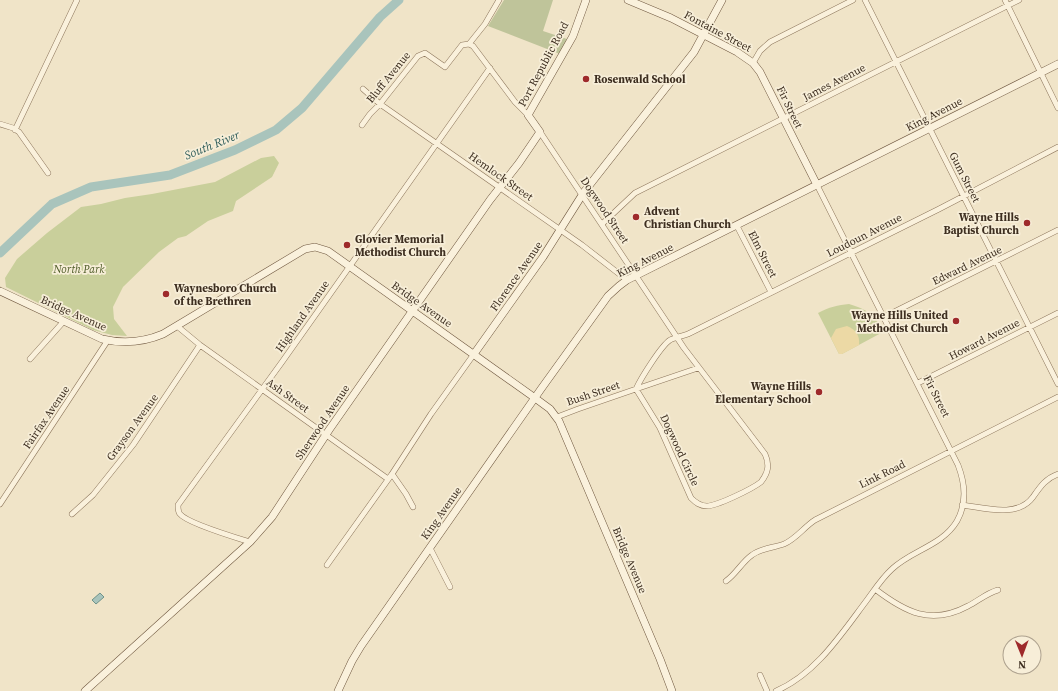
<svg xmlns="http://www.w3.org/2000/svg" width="1058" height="691" font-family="'Source Serif 4',serif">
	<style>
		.green { fill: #c9cf9b }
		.sand { fill: #ecd9a5 }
		.cemetery { fill: #bfc49a }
		.water { fill: #a9c4bc; stroke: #6f938a }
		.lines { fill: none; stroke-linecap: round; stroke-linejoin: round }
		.river { stroke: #a9c4bc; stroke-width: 9 }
		.street-casing { stroke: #8d765c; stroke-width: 6 }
		.secondary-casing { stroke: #6f573f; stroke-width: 8 }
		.street { stroke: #faf1dc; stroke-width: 5 }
		.secondary { stroke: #faf1dc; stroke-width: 7 }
		.poi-dot { fill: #9e2a2b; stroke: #f7eed8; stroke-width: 1.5 }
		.labels { text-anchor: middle; stroke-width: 3.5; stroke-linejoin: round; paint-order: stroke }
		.street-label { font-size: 11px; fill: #3d2e20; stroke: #f7eed8 }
		.poi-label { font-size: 11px; font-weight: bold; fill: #3d2e20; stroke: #f7eed8; text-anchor: start }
		.park-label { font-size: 11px; font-style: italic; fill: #4d5a26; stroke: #f7eed8 }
		.water-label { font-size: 12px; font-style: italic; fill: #2f5d5a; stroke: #f7eed8 }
	</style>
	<rect width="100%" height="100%" fill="#f0e4c8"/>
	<path class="green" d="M274 156 279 163 272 177 236 201 233 211 208 221 186 236 178 238 159 252 123 287 113 307 114 319 127 336 112 335 93 330 6 287 5 278 17 259 47 233 81 207 101 204 125 198 152 194 215 182 261 158Z
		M849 304C866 309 876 315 883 332L842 354H839L818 313C829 307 838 305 849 304Z"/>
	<path class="sand" d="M847 326C856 330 860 335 859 345L842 354H839L831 338 836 329Z"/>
	<path class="cemetery" d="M504 0H553L543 31 567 39 560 54 488 26Z"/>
	<path class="water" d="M100 593 104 597 96 604 92 600Z"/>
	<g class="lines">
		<path class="river" d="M0 253 52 204 91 187 170 175 235 150 276 130 302 108 380 17 399 0"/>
		<defs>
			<path id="street" d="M865 0 1058 384
				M1005 0 1058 108
				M469 44 473 46 515 102 528 115
				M469 44 485 24 499 0
				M753 63 760 51 770 42 853 0
				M363 89 380 104 582 245 627 280
				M0 124 13 128 19 132 48 173
				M362 125 370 114 380 104 418 56 425 53 445 67 462 45 469 44
				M15 130 77 0
				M540 132 684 348 765 454C770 465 768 473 761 482 752 489 717 506 707 506 700 506 696 503 691 498L660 428 636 389 698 368
				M602 224 635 193 1019 0
				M737 226 771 292
				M884 317 1058 230
				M177 326 200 345 388 479
				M30 359 64 321
				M918 383 1058 313
				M557 417 578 409 636 389C641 378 661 346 670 340 675 337 683 336 688 334L939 209 1058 147
				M392 474 406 494 413 507
				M0 504 108 340
				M962 505C985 508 1018 518 1033 497 1040 487 1046 478 1058 474
				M72 514 93 495 133 445 200 345
				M250 542C237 538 187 523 180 514 178 512 178 509 178 505L282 362 490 68
				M430 548 450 587
				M327 565 392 474 431 414 474 354
				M726 581C736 574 742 562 752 555 761 548 773 548 784 544 796 539 804 527 815 520L1058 397
				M875 589C905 612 931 626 968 606 978 601 987 593 998 590
				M760 675 767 691
				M776 691C816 674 842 633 867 600 875 589 882 578 892 569 912 550 942 546 957 521 967 503 965 483 958 465L817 185"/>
			<path id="secondary" d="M628 0 671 18 737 52 753 63 760 72 817 185
				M0 291 102 339C123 344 144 342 163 334L305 249 315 247 328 251 535 398 550 409 559 421 660 659 672 691
				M474 354 543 257 584 192 694 52 722 0
				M85 691 250 542 272 517 329 430 490 200 519 163 540 132 528 115 573 36 586 0
				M338 691 352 661 361 646 541 389 608 296 619 286 627 280 1058 64"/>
		</defs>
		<use href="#street" class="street-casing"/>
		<use href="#secondary" class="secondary-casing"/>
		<use href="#street" class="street"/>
		<use href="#secondary" class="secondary"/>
	</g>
	<g class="poi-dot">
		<circle cx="586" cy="79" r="4"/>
		<circle cx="636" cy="217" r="4"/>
		<circle cx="1027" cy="223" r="4"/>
		<circle cx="347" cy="245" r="4"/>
		<circle cx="166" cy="294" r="4"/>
		<circle cx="956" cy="321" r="4"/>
		<circle cx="819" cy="392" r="4"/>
	</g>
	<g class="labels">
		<g class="street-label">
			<text transform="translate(718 31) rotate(28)" y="4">Fontaine Street</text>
			<text transform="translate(543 64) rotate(-62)" y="4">Port Republic Road</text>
			<text transform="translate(388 77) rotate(-51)" y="4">Bluff Avenue</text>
			<text transform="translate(834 82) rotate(-27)" y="4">James Avenue</text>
			<text transform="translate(790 107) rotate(64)" y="4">Fir Street</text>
			<text transform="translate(934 114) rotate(-27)" y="4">King Avenue</text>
			<text transform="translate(501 176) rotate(35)" y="4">Hemlock Street</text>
			<text transform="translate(965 177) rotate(63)" y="4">Gum Street</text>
			<text transform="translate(605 210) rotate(56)" y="4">Dogwood Street</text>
			<text transform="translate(864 235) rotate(-27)" y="4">Loudoun Avenue</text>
			<text transform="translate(763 254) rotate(63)" y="4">Elm Street</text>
			<text transform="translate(645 260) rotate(-27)" y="4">King Avenue</text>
			<text transform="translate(967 265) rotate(-26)" y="4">Edward Avenue</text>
			<text transform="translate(516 276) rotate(-55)" y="4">Florence Avenue</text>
			<text transform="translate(422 304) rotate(35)" y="4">Bridge Avenue</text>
			<text transform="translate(74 313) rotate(24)" y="4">Bridge Avenue</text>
			<text transform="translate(302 316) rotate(-55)" y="4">Highland Avenue</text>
			<text transform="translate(984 339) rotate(-27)" y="4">Howard Avenue</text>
			<text transform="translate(593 393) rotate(-19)" y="4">Bush Street</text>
			<text transform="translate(288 395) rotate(36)" y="4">Ash Street</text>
			<text transform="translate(937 396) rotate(63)" y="4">Fir Street</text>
			<text transform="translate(46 417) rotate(-56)" y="4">Fairfax Avenue</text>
			<text transform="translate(322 422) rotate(-56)" y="4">Sherwood Avenue</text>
			<text transform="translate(132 427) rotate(-54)" y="4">Grayson Avenue</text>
			<text transform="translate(680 450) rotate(65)" y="4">Dogwood Circle</text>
			<text transform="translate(882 474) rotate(-26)" y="4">Link Road</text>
			<text transform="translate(441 513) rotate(-55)" y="4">King Avenue</text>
			<text transform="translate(630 560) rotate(67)" y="4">Bridge Avenue</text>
		</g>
		<g class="poi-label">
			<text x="594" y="83">Rosenwald School</text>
			<text x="644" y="215">Advent<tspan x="644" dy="13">Christian Church</tspan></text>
			<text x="1019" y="221" text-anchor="end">Wayne Hills<tspan x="1019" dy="13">Baptist Church</tspan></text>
			<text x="355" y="243">Glovier Memorial<tspan x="355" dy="13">Methodist Church</tspan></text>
			<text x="174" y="292">Waynesboro Church<tspan x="174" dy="13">of the Brethren</tspan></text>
			<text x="948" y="319" text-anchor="end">Wayne Hills United<tspan x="948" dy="13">Methodist Church</tspan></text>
			<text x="811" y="390" text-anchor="end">Wayne Hills<tspan x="811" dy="13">Elementary School</tspan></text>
		</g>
		<g class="park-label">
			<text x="79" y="273">North Park</text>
		</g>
		<g class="water-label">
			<text transform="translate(212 145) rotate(-22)" y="4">South River</text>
		</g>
	</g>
	<g transform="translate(1022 655) rotate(179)"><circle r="19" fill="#f7eed8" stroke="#ada18e"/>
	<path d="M0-3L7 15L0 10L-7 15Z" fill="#9e2a2b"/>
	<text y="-6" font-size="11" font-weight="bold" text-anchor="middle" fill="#3d2e20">N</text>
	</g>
</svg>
